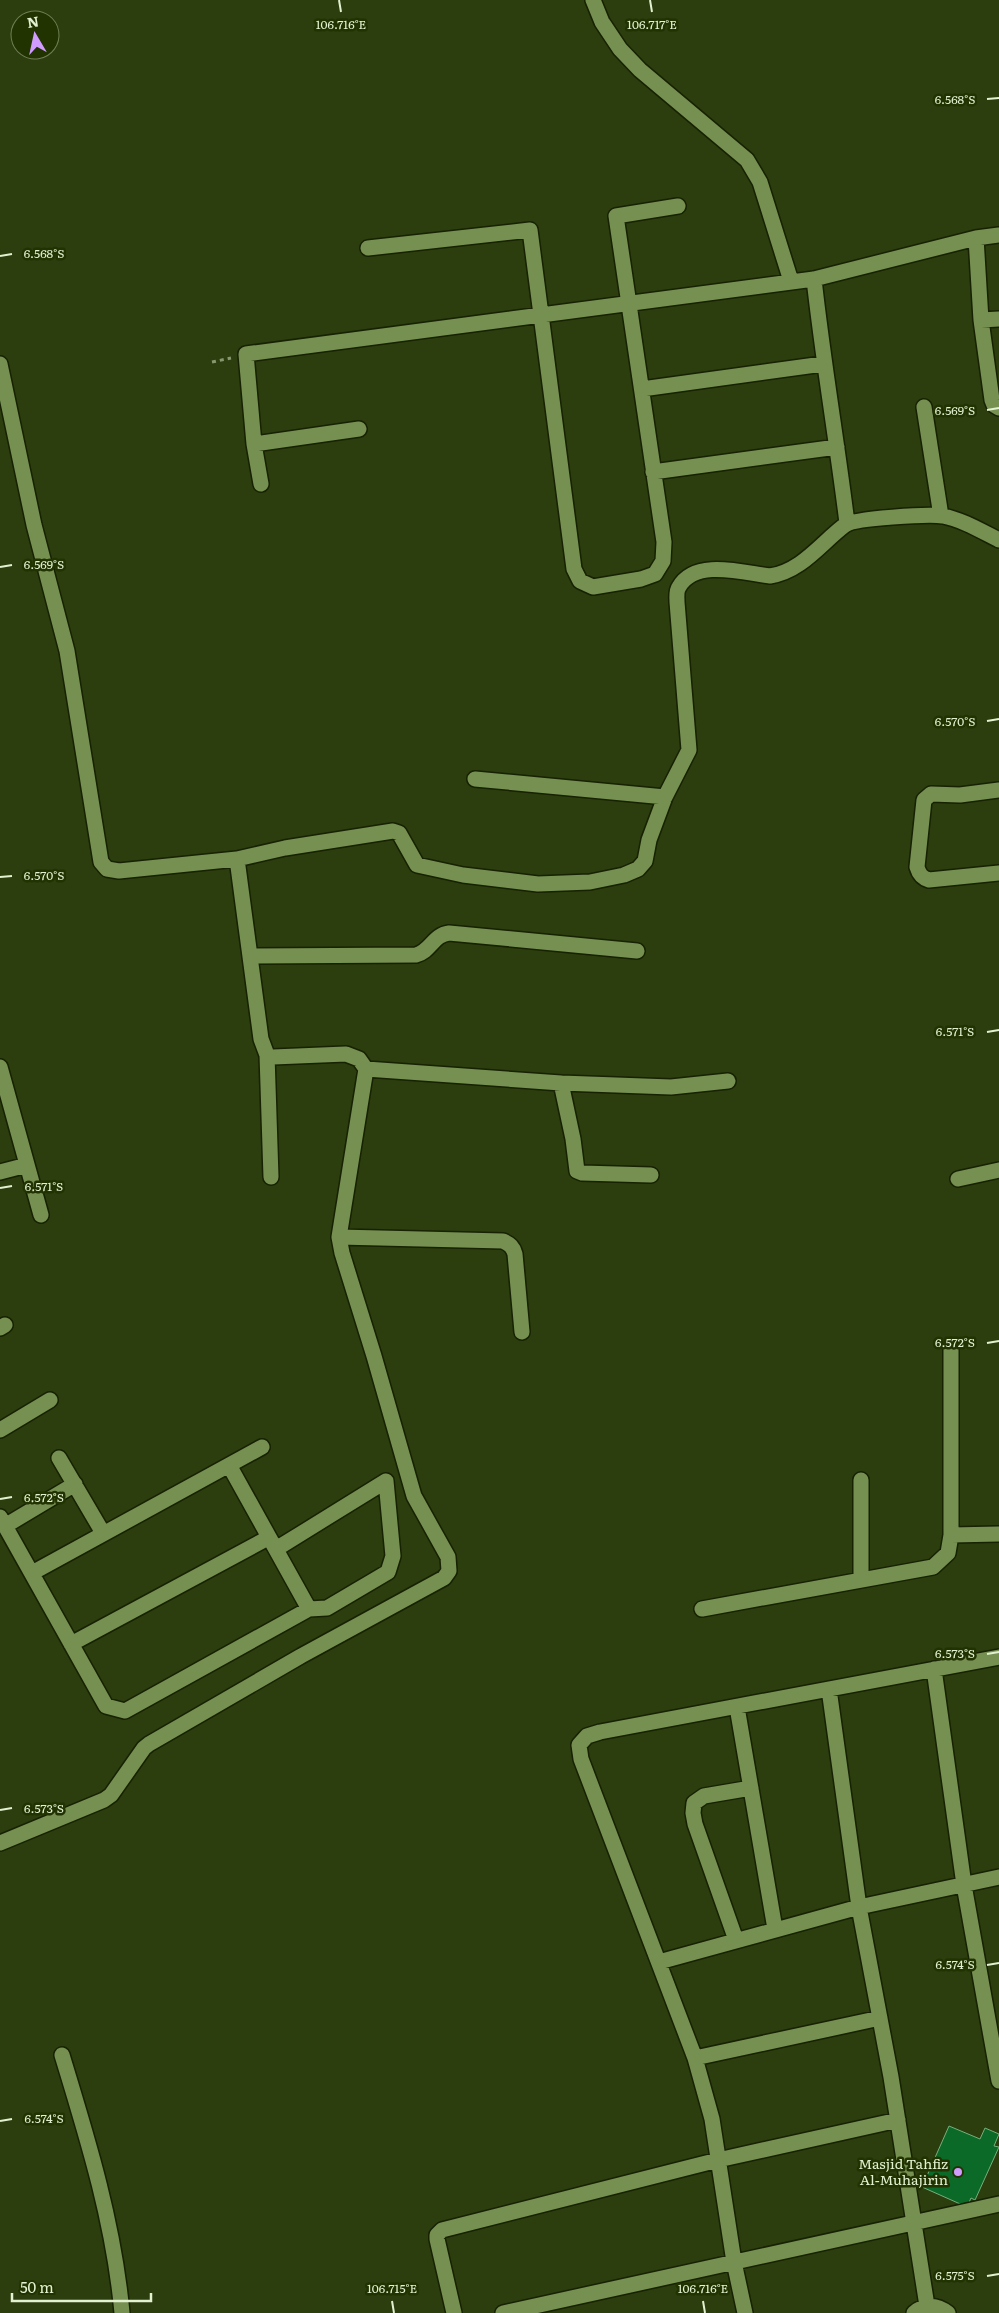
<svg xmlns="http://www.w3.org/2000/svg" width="999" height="2313" font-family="Literata,serif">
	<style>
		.building { fill: #0b6a27; stroke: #77af7d }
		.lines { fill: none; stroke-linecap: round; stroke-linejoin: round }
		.street-casing { stroke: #172203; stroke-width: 18 }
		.path { stroke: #87976f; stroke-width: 3; stroke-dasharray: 4 4; stroke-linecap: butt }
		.street { stroke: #769052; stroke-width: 15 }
		.ticks { fill: none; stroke: #e2f1d0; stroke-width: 2 }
		.poi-dot { fill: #d09dff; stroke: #223302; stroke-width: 2 }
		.labels { text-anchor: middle; stroke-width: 5; stroke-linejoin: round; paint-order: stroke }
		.poi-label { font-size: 14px; fill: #e2f1d0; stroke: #223302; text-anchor: end }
		.ticks-label { font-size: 12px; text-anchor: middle; fill: #e2f1d0; stroke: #223302; stroke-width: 5; stroke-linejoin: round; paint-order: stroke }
	</style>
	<rect width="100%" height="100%" fill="#2c3d0e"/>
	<path class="building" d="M949 2126 980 2139 985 2128 999 2134 994 2146 999 2147 975 2200 971 2198 967 2207 922 2187Z"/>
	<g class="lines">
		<defs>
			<path id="street" d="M593 0 602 22 620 49 640 70 747 160 760 182 791 281
				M976 238 981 320 999 319
				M368 248 530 230 574 569 580 581 593 587 641 579 655 574 663 561 664 542 616 216 678 206
				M814 279C823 361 837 442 847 523
				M981 320 992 400 994 405 999 408
				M0 364 34 525 67 651 101 862 107 869 119 871 237 859
				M642 389 823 364
				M924 407 941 516
				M254 444 359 429
				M653 472 837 447
				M261 484 254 444 246 354 814 279 976 238 999 235
				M475 779 665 797
				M999 790 960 795 931 794 924 800 917 867C919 874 922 878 929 880L999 873
				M250 956 416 955C431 951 433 935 449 933L637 951
				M267 1055 271 1177
				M0 1067 41 1215
				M366 1069 561 1083 573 1139 577 1171 582 1173 651 1175
				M561 1083 671 1087 728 1081
				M0 1172 27 1165
				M958 1179 999 1170
				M339 1237 503 1241C510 1244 513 1247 515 1254L522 1332
				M0 1328 5 1325
				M0 1430 50 1400
				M59 1458 103 1533
				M229 1465 309 1609
				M861 1480V1580
				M0 1517 106 1706 125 1711 309 1609 327 1608 388 1572 393 1556 386 1481 276 1549
				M5 1526 75 1484
				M951 1535V1348
				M32 1573 262 1447
				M702 1609 933 1567 948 1553 951 1535 999 1534
				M71 1644 268 1538
				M934 1669 964 1885 999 2081
				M829 1689 859 1907 891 2077 927 2306
				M737 1707 775 1929
				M0 1843 104 1800 111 1795 144 1748 149 1744 301 1656 444 1578 449 1571 448 1557 414 1496 374 1356 342 1253 339 1237 366 1069 359 1059 346 1054 273 1057 267 1055 261 1039 237 859 285 848 393 831 399 833 417 865 463 875 538 884 590 882 624 875 638 869 645 861 649 840 665 797 689 750 677 602C677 597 676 591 679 587 695 558 744 573 770 576 802 571 821 543 845 525 855 518 929 514 943 516 963 520 981 531 999 540
				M736 1940 695 1824 693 1813 694 1803 704 1796 751 1788
				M659 1962 859 1907 999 1877
				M62 2055C88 2140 114 2224 122 2313
				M695 2058 880 2018
				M454 2313 437 2239V2235L442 2230 718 2160 898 2120
				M503 2313 999 2204
				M745 2313 734 2262 712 2119 695 2058 581 1759 579 1745 587 1736 600 1732 999 1657
				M914 2313C925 2303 937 2305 948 2313"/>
		</defs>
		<use href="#street" class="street-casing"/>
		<path class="path" d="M212 362 231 358"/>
		<use href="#street" class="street"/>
	</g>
	<path class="ticks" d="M339 0 341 12M650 0 652 12M987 99 999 98M0 256 12 254M987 410 999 408M0 567 12 565M987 721 999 719M0 877 12 876M987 1032 999 1030M0 1188 12 1186M987 1343 999 1341M0 1499 12 1497M987 1654 999 1652M0 1810 12 1808M987 1965 999 1963M0 2121 12 2119M987 2276 999 2274M392 2301 394 2313M703 2301 705 2313"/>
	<circle class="poi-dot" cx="958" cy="2172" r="5"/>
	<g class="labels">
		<g class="poi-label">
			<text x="948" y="2169">Masjid Tahfiz<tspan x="948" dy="16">Al-Muhajirin</tspan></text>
		</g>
	</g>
	<g class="ticks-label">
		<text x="341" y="29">106.716°E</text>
		<text x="652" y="29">106.717°E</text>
		<text x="955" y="104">6.568°S</text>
		<text x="44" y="258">6.568°S</text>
		<text x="955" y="415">6.569°S</text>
		<text x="44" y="569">6.569°S</text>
		<text x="955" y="726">6.570°S</text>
		<text x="44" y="880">6.570°S</text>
		<text x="955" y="1036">6.571°S</text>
		<text x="44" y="1191">6.571°S</text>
		<text x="955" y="1347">6.572°S</text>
		<text x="44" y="1502">6.572°S</text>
		<text x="955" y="1658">6.573°S</text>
		<text x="44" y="1813">6.573°S</text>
		<text x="955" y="1969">6.574°S</text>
		<text x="44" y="2123">6.574°S</text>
		<text x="955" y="2280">6.575°S</text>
		<text x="392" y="2293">106.715°E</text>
		<text x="703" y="2293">106.716°E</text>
	</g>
	<g transform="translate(35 35) rotate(351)"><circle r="24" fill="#223302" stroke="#6f7f54"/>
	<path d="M0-4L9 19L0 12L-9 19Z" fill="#d09dff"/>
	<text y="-8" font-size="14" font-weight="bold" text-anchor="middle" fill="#e2f1d0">N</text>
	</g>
	<path d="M12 2293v8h139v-8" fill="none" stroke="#e2f1d0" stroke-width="2.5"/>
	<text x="20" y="2293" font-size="15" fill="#e2f1d0" stroke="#223302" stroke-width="4" paint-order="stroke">50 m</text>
</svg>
